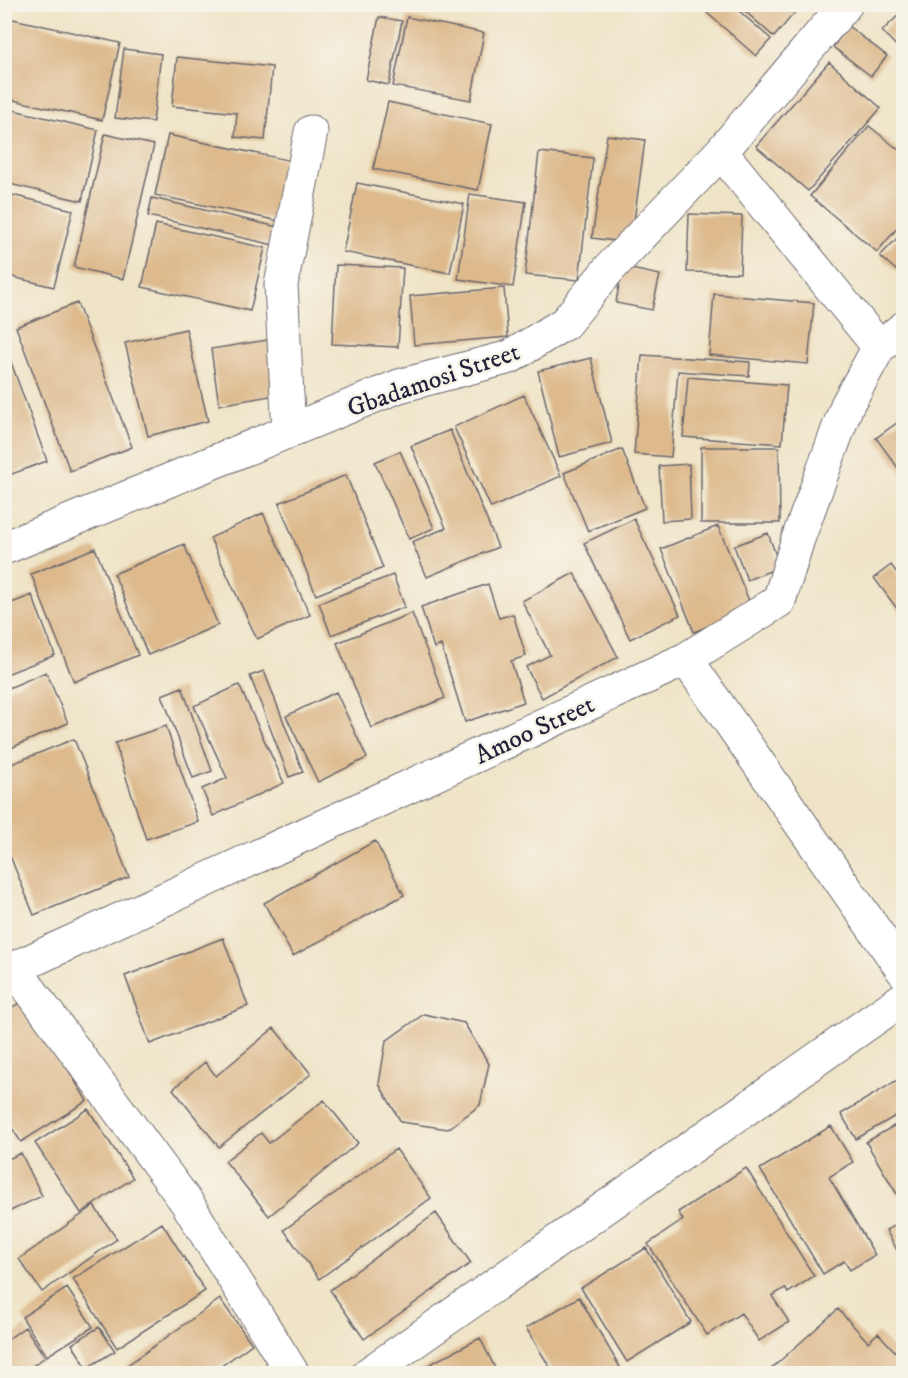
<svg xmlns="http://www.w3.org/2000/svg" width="908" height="1378" font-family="'IM FELL DW Pica',serif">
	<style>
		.building { fill: #ddb98c }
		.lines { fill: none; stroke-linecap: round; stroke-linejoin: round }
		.minor-casing { stroke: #6a666c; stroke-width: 35 }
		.minor { stroke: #fff; stroke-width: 33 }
		.labels { text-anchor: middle; stroke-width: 5; stroke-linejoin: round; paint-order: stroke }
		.street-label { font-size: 26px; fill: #22223b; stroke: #f7f3e8 }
	</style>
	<rect width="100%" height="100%" fill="#f7f3e8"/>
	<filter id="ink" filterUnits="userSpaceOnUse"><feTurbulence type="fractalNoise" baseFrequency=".0167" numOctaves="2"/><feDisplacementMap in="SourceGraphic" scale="12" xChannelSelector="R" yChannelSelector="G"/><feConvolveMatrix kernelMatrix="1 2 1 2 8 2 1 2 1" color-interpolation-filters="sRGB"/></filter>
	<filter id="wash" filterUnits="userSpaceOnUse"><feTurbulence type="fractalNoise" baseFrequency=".008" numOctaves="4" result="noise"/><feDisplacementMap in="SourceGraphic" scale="24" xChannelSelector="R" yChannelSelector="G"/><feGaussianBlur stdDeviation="1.35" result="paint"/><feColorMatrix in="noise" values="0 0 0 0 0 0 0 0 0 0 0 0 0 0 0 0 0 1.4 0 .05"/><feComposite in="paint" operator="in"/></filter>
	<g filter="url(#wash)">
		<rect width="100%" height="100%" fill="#efe4c7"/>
		<g id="blocks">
			<path class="building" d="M737 4H802L774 37Z
				M712 5H732L771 39 756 56 706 12Z
				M904 10V54L882 31Z
				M4 17 120 43 102 120 4 98Z
				M379 17 402 21 389 85 366 80Z
				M407 17 484 33 471 100 393 86Z
				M848 26 887 56 871 76 833 47Z
				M124 49 161 54 153 122 115 118Z
				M177 57 272 67 265 140 235 137 237 113 172 106Z
				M829 62 881 108 808 191 756 146Z
				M388 102 492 124 478 190 373 169Z
				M5 108 98 130 82 201 5 183Z
				M869 126 904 154V220L877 252 810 196Z
				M105 134 154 145 123 279 74 267Z
				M168 135 297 162 284 222 155 195Z
				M607 135 645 140 631 243 592 238Z
				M539 152 593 158 579 280 525 275Z
				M357 183 464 204 450 273 343 252Z
				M4 193 73 210 54 287 4 275Z
				M470 194 526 202 513 287 458 279Z
				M152 198 278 227 274 245 148 216Z
				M689 214 742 216 740 273 687 272Z
				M156 224 265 248 250 311 142 287Z
				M904 231V277L880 256Z
				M336 265 403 268 398 347 332 344Z
				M622 267 660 275 652 310 616 303Z
				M504 288 508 337 414 345 410 296Z
				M714 294 814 303 808 364 709 355Z
				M77 303 132 447 70 471 16 327Z
				M186 329 208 421 148 436 125 343Z
				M274 339 282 394 219 405 211 349Z
				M4 343 47 461 4 477Z
				M642 355 750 362 749 376 678 371 671 457 634 454Z
				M591 358 612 443 559 457 538 371Z
				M688 377 787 385 782 444 683 437Z
				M524 395 561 476 491 508 454 427Z
				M904 418V476L876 438Z
				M450 430 498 547 427 577 412 542 446 528 411 446Z
				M701 447H779L780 523H701Z
				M622 449 645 508 588 531 564 473Z
				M400 451 434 528 409 539 375 462Z
				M689 464 691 519 662 521 659 466Z
				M346 475 383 568 316 595 279 503Z
				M263 513 310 615 257 639 210 538Z
				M634 519 680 615 630 639 584 543Z
				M718 526 752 608 694 632 661 549Z
				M768 533 780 567 747 580 734 546Z
				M184 544 218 625 148 655 114 574Z
				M95 548 138 655 74 682 31 574Z
				M891 565 904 582V618L874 578Z
				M574 573 618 657 542 698 526 667 550 655 522 601Z
				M393 575 405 607 331 635 319 603Z
				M488 584 499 618 513 614 526 656 511 661 524 702 465 722 441 645 434 648 421 607Z
				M32 595 55 655 4 675V606Z
				M412 613 445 698 371 728 337 643Z
				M264 671 303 772 289 777 250 676Z
				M46 672 68 723 4 751V690Z
				M239 685 284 783 213 816 202 789 227 778 194 706Z
				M182 687 212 771 193 778 162 695Z
				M336 692 367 758 318 782 286 716Z
				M166 726 198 822 146 839 115 743Z
				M74 739 129 877 34 915 4 841V767Z
				M375 841 404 895 293 956 264 903Z
				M223 938 248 1006 150 1044 125 976Z
				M26 999 87 1101 21 1142 4 1116V1012Z
				M424 1014 464 1023 489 1064 480 1105 448 1129 401 1122 379 1084 386 1041Z
				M274 1028 311 1074 219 1147 173 1089 205 1062 216 1076Z
				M904 1076V1111L856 1139 841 1114Z
				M324 1100 358 1143 269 1216 225 1161 261 1133 269 1143Z
				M88 1109 133 1178 81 1213 35 1143Z
				M904 1120V1193L898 1196 866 1142Z
				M831 1126 853 1162 829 1177 875 1255 850 1270 844 1261 823 1274 760 1169Z
				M396 1149 431 1198 319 1279 284 1230Z
				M21 1153 42 1196 4 1214V1161Z
				M746 1168 814 1276 788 1293 785 1288 772 1296 789 1322 759 1341 741 1313 707 1335 648 1244 683 1220 678 1212Z
				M94 1206 117 1239 42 1292 19 1259Z
				M436 1213 471 1263 364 1339 330 1290Z
				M904 1221V1263L886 1230Z
				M162 1223 205 1291 117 1348 73 1279Z
				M646 1248 691 1322 627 1362 581 1288Z
				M67 1288 93 1327 47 1356 22 1317Z
				M579 1297 624 1374H554L526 1328Z
				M220 1299 252 1344 210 1374H115Z
				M838 1309 868 1342 878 1333 904 1361V1374H777L772 1368Z
				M25 1327 45 1357 21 1374H4V1342Z
				M99 1327 115 1351 87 1368 72 1344Z
				M480 1338 498 1374H411Z
				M273 1364 279 1374H257Z"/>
		</g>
	</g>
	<g filter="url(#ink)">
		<use href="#blocks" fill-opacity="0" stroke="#6a666c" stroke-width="1.5"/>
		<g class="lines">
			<defs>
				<path id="minor" d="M721 152 879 347
					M289 432 281 285 311 132
					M4 548 399 386 510 357 565 323 610 268 721 152 846 4
					M686 659 904 972
					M14 968 187 1203 293 1374
					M4 973 686 659 779 601 798 539 847 405 879 347 904 328
					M368 1374 904 998"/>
			</defs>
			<use href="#minor" class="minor-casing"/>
			<use href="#minor" class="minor"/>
		</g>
	</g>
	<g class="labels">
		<g class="street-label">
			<text transform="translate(433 379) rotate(-19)" y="9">Gbadamosi Street</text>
			<text transform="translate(534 729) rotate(-25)" y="9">Amoo Street</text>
		</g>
	</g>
	<rect width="908" height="1378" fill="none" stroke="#f7f3e8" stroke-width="24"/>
</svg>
